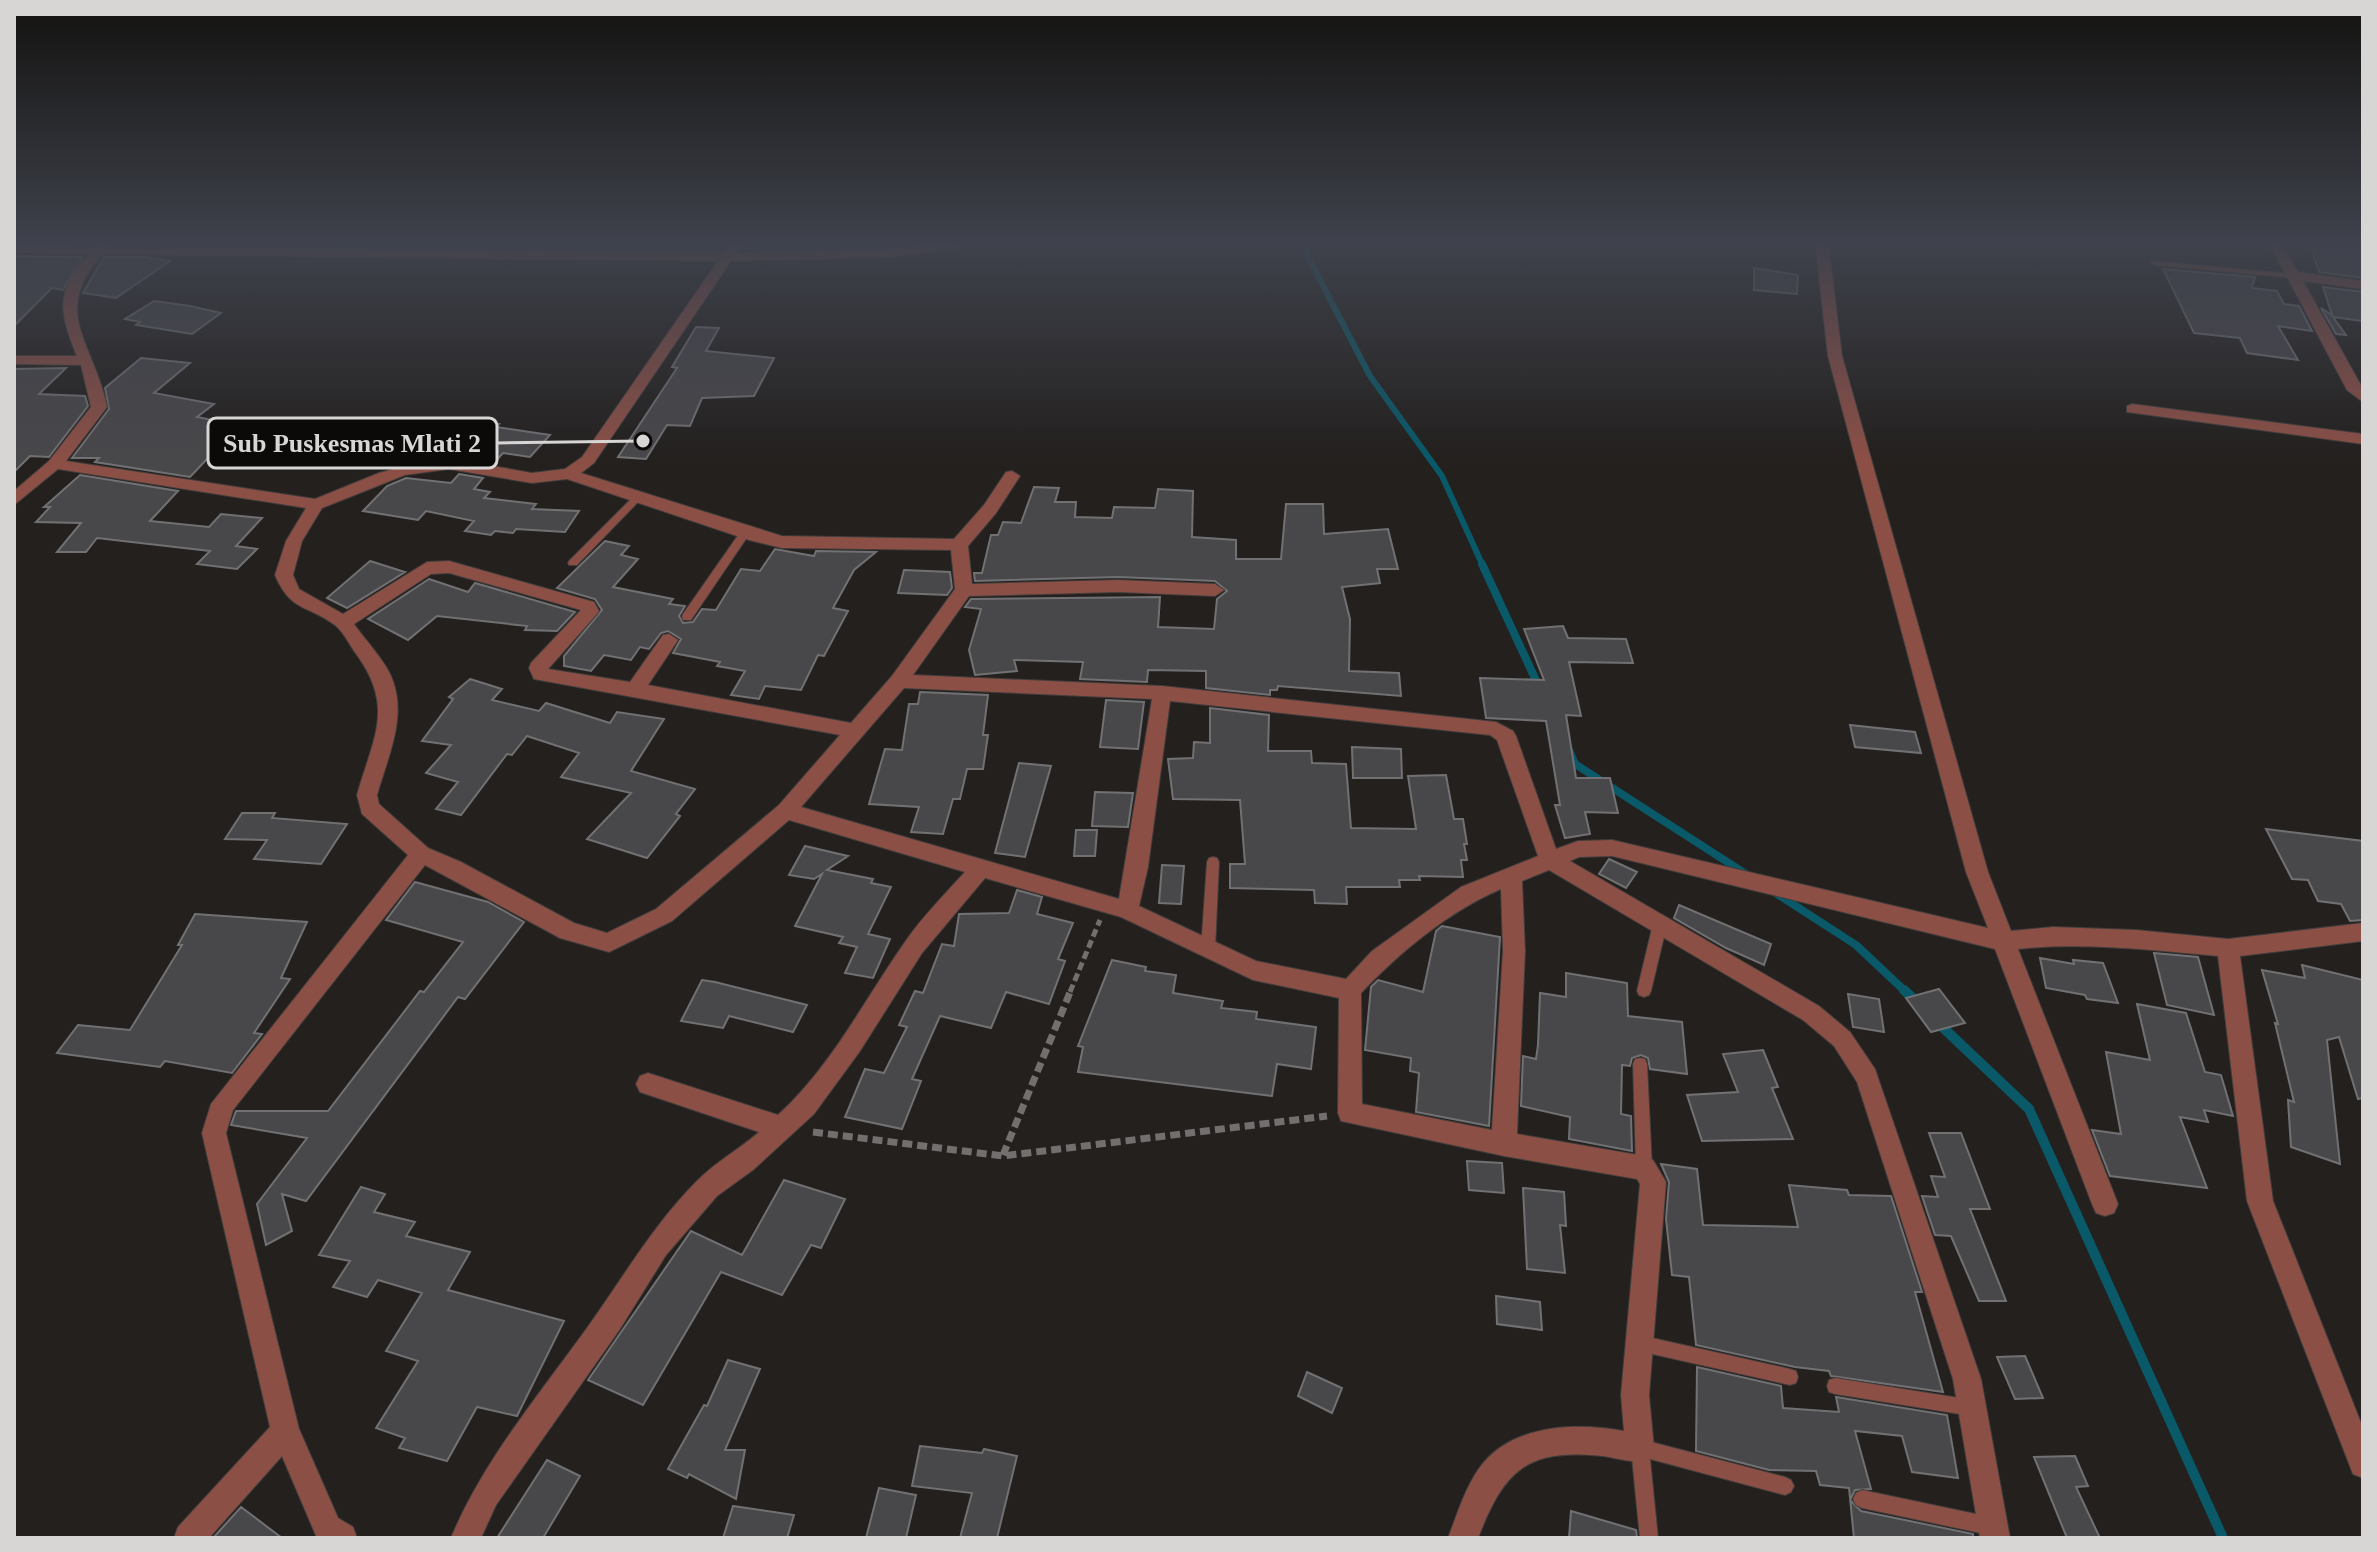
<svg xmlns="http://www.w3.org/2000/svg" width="2377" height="1552" font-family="'Times New Roman',serif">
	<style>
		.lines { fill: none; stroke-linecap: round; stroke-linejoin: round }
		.stream-far2 { stroke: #095969; stroke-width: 6 }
		.stream-far1 { stroke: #095969; stroke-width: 8 }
		.stream { stroke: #095969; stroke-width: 10 }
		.canal { fill: #095969; fill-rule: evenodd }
		.building { fill: #48474a; stroke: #717174; stroke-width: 2 }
		.lane-casing { stroke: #403d3b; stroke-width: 2 }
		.street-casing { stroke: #403d3b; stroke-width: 2 }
		.path-far1 { stroke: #726f6e; stroke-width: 5; stroke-dasharray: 8 4; stroke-linecap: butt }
		.path { stroke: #726f6e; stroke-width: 7; stroke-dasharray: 10 5; stroke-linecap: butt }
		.lane { fill: #8b4f46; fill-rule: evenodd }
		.street { fill: #8b4f46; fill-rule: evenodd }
		.leader { fill: none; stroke: #d8d6d5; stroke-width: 3 }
		.callout-dot { fill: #d8d6d5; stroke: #0b0a09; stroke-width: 3 }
		.callout { fill: #0b0a09; stroke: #d8d6d5; stroke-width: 3 }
		.callout-label { font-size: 26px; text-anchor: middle; font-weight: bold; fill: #d8d6d5 }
	</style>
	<rect width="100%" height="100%" fill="#23201e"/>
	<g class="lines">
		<path class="stream-far2" d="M1308 241 1306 253 1370 376 1442 476 1483 566
			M195 243 198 241"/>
		<path class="stream-far1" d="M1482 564 1539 687
			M1569 750 1575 764 1746 874
			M1774 892 1856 945 1906 992"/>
		<path class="stream" d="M1904 990 1918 1003
			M1936 1021 2029 1109 2223 1538"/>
		<path class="canal" d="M147 241H720L729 246 720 252 156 247Z
			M749 241H961L952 247 878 253 742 250 740 246Z"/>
	</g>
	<path class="building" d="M2309 241H2331L2341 248 2363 250V278L2319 272Z
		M14 256 82 257 63 290 52 288 14 326Z
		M104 257H145L170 261 116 298 83 293Z
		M1754 268 1798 275 1797 294 1754 290Z
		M2163 269 2255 277 2252 288 2277 291 2284 304 2299 306 2312 331 2278 326 2298 360 2247 353 2240 338 2194 333Z
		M2323 287 2363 292V321L2333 317 2346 335 2336 334 2321 308 2332 315Z
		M154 301 190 306 221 313 192 334 136 325 140 322 125 319Z
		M696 327 719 328 706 351 774 358 754 396 702 398 690 426 667 425 646 459 618 457 677 368 672 367Z
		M141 358 190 363 154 393 214 404 197 417 274 432 237 463 208 458 190 477 95 462 99 458H72L109 409 105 388Z
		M66 368 39 394 85 396 88 406 49 457 30 456 14 472V369Z
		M470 421 499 424 496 427 550 435 530 457 503 453 494 463 471 459 482 445 451 442Z
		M459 474 483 478 474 489 490 492 484 498 536 504 532 509 579 511 565 532 516 529 513 533 495 531 491 535 465 531 474 521 426 511 418 520 363 511 387 486 406 478 451 483Z
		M80 475 178 491 150 521 209 527 221 514 262 518 236 546 257 549 237 569 197 564 210 551 97 538 86 552H57L81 523 36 522 50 507H44Z
		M1034 487 1059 488 1055 502H1076L1075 517 1112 518 1114 507 1155 508 1158 489 1193 491 1192 537 1236 540V559H1281L1286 504H1323L1324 534 1388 529 1398 569H1377L1380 583 1342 587 1350 619 1349 671 1399 673 1401 696 1278 686 1277 690H1270V695L1206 688V671L1148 670 1147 682 1080 679 1083 662 1014 660 1017 671 975 675 969 650 981 609 965 607 971 599 1160 597 1158 627 1214 629 1217 599 1227 591 1215 581 1118 577 975 581 974 573H982L991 535H998L1003 522 1021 523Z
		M605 541 629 546 621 555 638 559 613 587 673 599 669 604 685 606 679 616 683 623 693 622 702 609 716 610 741 569 760 571 775 549 814 556 816 551 876 552 854 570 833 608 848 611 824 656 818 655 801 690 765 686 759 699 731 695 745 671 717 666 720 662 673 653 681 639 668 631 661 633 649 649 640 647 631 660 604 655 591 671 564 666V656L602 610 595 599 557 588Z
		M370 561 405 572 347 608 327 598Z
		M904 570 950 572 952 588 947 595 898 593Z
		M429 579 468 592 475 583 575 612 557 631 525 630 527 626 437 616 408 640 368 619Z
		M1563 626 1568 638 1626 639 1633 663 1569 662 1581 716 1566 715 1576 778H1610L1618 813 1585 812 1590 834 1565 838 1555 805H1560L1546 721 1486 718 1480 678 1544 680 1524 629Z
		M470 679 502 689 492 700 539 711 546 703 610 723 617 712 664 719 631 771 695 789 676 814 680 816 647 858 587 839 631 793 561 777 579 753 527 736 512 755 507 754 461 815 436 809 458 782 426 773 451 745 422 741 453 699 449 697Z
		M920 692 988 695 983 735H988L983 769H967L960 799H953L943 834 911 832 919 807 869 804 885 749 902 750 909 704H918Z
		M1106 700 1144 702 1138 749 1100 747Z
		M1210 708 1269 715 1268 751H1311L1312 763 1346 764 1351 828 1416 829 1408 776 1446 775 1454 819H1463L1467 844H1464L1467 860H1461L1463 877 1419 876 1420 880H1399L1400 887H1346L1347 904 1315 903 1314 890 1230 888V864H1245L1240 800 1173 799 1168 759 1193 758 1194 742 1210 743Z
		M1850 725 1915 732 1921 753 1855 747Z
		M1352 747 1401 749 1402 778H1353Z
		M1019 763 1051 766 1025 857 995 853Z
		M1095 792 1133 793 1128 827 1092 826Z
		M242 813H275L272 818 347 824 321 864 254 859 267 840 225 839Z
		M2266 829 2363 841V920L2350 921 2341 904 2318 901 2308 880 2292 879Z
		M1076 830H1097L1095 856H1074Z
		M805 846 848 856 827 870 873 879 871 883 891 887 868 934 890 939 873 978 845 973 857 947 839 943 843 937 795 926 822 874 814 879 789 875Z
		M1609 859 1637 872 1626 888 1599 874Z
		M1162 865 1184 866 1181 904 1159 903Z
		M415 882 488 902 524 922 465 999 458 997 306 1201 282 1194 292 1231 266 1245 257 1204 307 1138 231 1125 236 1111H328L420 991 424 992 463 942 386 920Z
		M1017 890 1042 897 1037 914 1073 923 1058 959 1065 961 1049 1004 1006 992 991 1028 940 1016 912 1079 921 1081 902 1129 845 1117 865 1069 884 1073 907 1027 899 1025 915 991 923 993 942 944 954 946 959 914 1009 913Z
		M1679 905 1771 944 1764 965 1726 948 1674 918Z
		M195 914 307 922 281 978 290 979 254 1033 262 1034 232 1073 165 1061 160 1067 57 1053 78 1025 130 1030 182 945H178Z
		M1442 926 1500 937 1489 1126 1416 1112 1419 1073 1410 1071 1411 1058 1365 1050 1371 987 1378 980 1423 992 1436 931Z
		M2154 953 2198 957 2214 1015 2167 1005Z
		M2040 958 2074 964 2073 960 2103 963 2118 1003 2087 999 2085 995 2046 988Z
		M1112 960 1146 967 1145 971 1176 975 1173 993 1223 1001 1221 1008 1257 1012 1256 1019 1316 1027 1311 1069 1277 1064 1272 1096 1078 1072 1083 1047 1078 1046Z
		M2302 965 2363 980V1098L2358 1099 2339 1037 2327 1040 2340 1164 2291 1147 2288 1100 2294 1102 2275 1023 2278 1024 2262 970 2305 978Z
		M1566 973 1627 983 1628 1016 1682 1022 1687 1074 1650 1069 1648 1058 1641 1055 1632 1058 1630 1066 1622 1065 1621 1114 1631 1116 1632 1151 1569 1139 1570 1117 1521 1106 1523 1056 1536 1059 1538 1045 1540 993 1566 997Z
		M702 980 715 982 807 1005 793 1032 729 1016 723 1028 681 1021Z
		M1939 989 1965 1023 1931 1032 1906 998Z
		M1848 994 1879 999 1884 1032 1853 1027Z
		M2137 1004 2186 1013 2205 1072 2221 1075 2233 1116 2204 1110 2208 1122 2180 1117 2207 1188 2110 1176 2092 1130 2121 1134 2106 1052 2150 1060Z
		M1763 1050 1778 1087 1772 1088 1793 1139 1702 1141 1687 1095 1738 1092 1723 1054Z
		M1929 1133H1961L1990 1209H1970L2006 1301H1979L1951 1236 1935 1235 1922 1196 1938 1197 1931 1176 1945 1177Z
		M1467 1161 1502 1163 1504 1193 1469 1190Z
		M1661 1164 1697 1169 1703 1225 1798 1227 1789 1185 1847 1190 1849 1195 1891 1196 1922 1292H1915L1943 1392 1831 1376 1829 1371 1795 1367 1696 1345 1689 1277 1672 1275 1666 1219 1669 1182Z
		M784 1180 845 1199 821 1248 811 1245 782 1295 721 1272 643 1405 588 1380 691 1231 742 1255Z
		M361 1187 385 1194 374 1212 415 1222 406 1236 470 1252 448 1290 564 1321 517 1416 477 1407 447 1461 399 1448 405 1438 376 1428 418 1361 386 1351 422 1293 378 1280 367 1297 333 1287 350 1261 319 1255Z
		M1523 1188 1564 1192 1566 1226 1560 1225 1565 1273 1527 1269Z
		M1496 1296 1540 1302 1542 1330 1497 1324Z
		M2025 1356 2043 1398 2015 1399 1997 1357Z
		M728 1360 760 1369 725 1450H745L736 1499 689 1474 687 1478 668 1469 704 1405 707 1406Z
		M1697 1367 1781 1386 1783 1408 1839 1412 1836 1397 1947 1415 1958 1478 1912 1472 1902 1436 1855 1431 1871 1489 1855 1490 1850 1500 1861 1511 1973 1534V1538H1854L1849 1488 1820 1485 1816 1471 1769 1470 1696 1451Z
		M1307 1372 1342 1388 1332 1413 1298 1396Z
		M920 1446 982 1453 984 1449 1017 1456 997 1538H960L972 1493 912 1486Z
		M2075 1456 2088 1486 2076 1487 2100 1538H2067L2034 1457Z
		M547 1460 580 1476 543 1538H497Z
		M879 1488 916 1495 906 1538H866Z
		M733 1506 794 1515 787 1538H723Z
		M241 1507 282 1538H213Z
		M1571 1511 1636 1530 1637 1538H1569Z"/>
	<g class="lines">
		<defs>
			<path id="lane" d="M2152 261 2294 274 2298 276 2294 278 2155 265 2151 263Z
				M638 494 641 495V499L577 565H569L568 563 569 561 635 495Z
				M745 530 750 533 691 620H683L682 617 683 614 741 531Z
				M1213 857 1217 858 1219 862 1215 949 1213 953 1208 955 1203 953 1201 949 1207 862 1209 858Z
				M1660 918 1665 920 1667 924 1651 991 1649 995 1644 997 1639 995 1637 991 1653 924 1655 920Z
				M1640 1058 1645 1059 1647 1064 1652 1168 1649 1173 1644 1175 1639 1173 1636 1168 1633 1064 1635 1059Z
				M1639 1335 1790 1369 1796 1371 1798 1377 1796 1383 1790 1385 1639 1351 1633 1349 1631 1343 1633 1337Z
				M1835 1378 1972 1400 1978 1402 1980 1408 1978 1414 1972 1416 1835 1394 1829 1392 1827 1386 1829 1380Z
				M1640 1439 1785 1477 1791 1480 1794 1486 1791 1492 1785 1495 1650 1459 1658 1538H1640L1631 1448 1634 1442Z
				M1862 1490 1990 1517 1996 1520 1999 1526 1996 1532 1990 1535 1862 1508 1856 1505 1853 1499 1856 1493Z"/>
			<path id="street" d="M732 241H745L737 253 890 249 948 241H979L972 245 890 257 731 261 594 463 581 473 782 536 954 539 984 505 1006 472 1012 471 1020 476 996 513 968 546 972 584 1118 580 1215 584 1224 590 1215 596 1118 592 969 596 913 675 1162 686 1496 722 1513 731 1516 736 1556 849 1578 841 1612 840 1988 928 1966 872 1828 356 1815 241H1828L1842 356 1988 872 2011 931 2053 927 2136 930 2228 939 2363 923V941L2240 956 2273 1201 2363 1428V1478L2353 1474 2247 1201 2218 956C2151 950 2085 942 2018 949L2118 1204 2114 1213 2105 1216 2096 1213 2092 1204 1995 949 1612 856 1579 857 1570 861 1819 1006 1850 1032 1875 1069 1981 1379 2010 1538H1980L1953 1379 1857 1082 1834 1046 1803 1020 1549 870 1522 881 1525 951 1517 1134 1644 1156 1653 1160 1666 1182 1649 1395 1654 1448 1650 1458C1635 1465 1618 1458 1602 1456 1526 1448 1504 1471 1478 1538H1448C1457 1515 1464 1491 1478 1470 1509 1424 1575 1422 1624 1431L1621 1395 1640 1184 1637 1179 1504 1156 1341 1121 1338 1113 1339 998 1253 980 1121 917 985 878 922 953 860 1051 814 1114 753 1170 717 1196 666 1255 620 1329 496 1505 481 1538H451C483 1461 539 1395 587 1328 623 1278 653 1225 697 1181 715 1162 740 1149 759 1132L640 1092 636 1084 640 1076 648 1073 778 1115C832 1066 864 1000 905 942 922 917 945 894 965 872L789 820 672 921 609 952 560 938 425 865 233 1110 226 1133 299 1429 338 1518 353 1527 357 1538H317L282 1456 209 1538H174L178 1527 270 1427 202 1133 211 1104 408 855 362 814 357 795C373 738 395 708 357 655 350 646 344 632 335 625 306 604 291 612 275 575L286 541 306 508 58 469 14 505V491L49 461 91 407 81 365 14 364V356H77C59 313 55 291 88 254L14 253V245L95 246 101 243 107 246 723 253ZM102 254 718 261 582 457 565 469 532 473 470 462 428 460 379 473 315 499 66 461 107 407C94 342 50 314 102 254ZM449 469 532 483 567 479 749 540 782 548 951 550 955 589 892 676 851 723 648 685 678 640 669 634 663 635 630 682 548 669 596 615 599 611 594 602 449 561 427 562 343 614 299 589 293 575 302 541 322 508 405 475ZM449 573 581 610 531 663 529 668 534 679 840 735 779 805 656 909 607 933 574 923 461 862 428 848 379 804 377 795C388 756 409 714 390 674 381 656 365 640 354 624L431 574ZM904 688 1152 699 1119 899 801 807ZM1170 701 1490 735 1497 740 1538 856 1461 887 1372 951 1346 979 1256 961 1139 906 1148 867ZM1501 889 1503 951 1492 1130 1362 1104 1361 993C1399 953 1449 911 1501 889Z
				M2268 241H2280L2298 272 2363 281V289L2303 281 2363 389V402L2347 390Z
				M2334 241H2363V247L2341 245Z
				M2132 404 2363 434V444L2127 412V406Z"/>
		</defs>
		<use href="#lane" class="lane-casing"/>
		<use href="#street" class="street-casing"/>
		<path class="path-far1" d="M1070 992 1100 920"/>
		<path class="path" d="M813 1132 1003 1156 1327 1116
			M1003 1155 1071 990"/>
		<use href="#lane" class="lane"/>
		<use href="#street" class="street"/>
	</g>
	<linearGradient id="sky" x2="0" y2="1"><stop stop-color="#131210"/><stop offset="0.53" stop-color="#3f424c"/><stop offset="1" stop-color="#3f424c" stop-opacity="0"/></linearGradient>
	<rect width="2377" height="458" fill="url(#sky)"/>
	<path class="leader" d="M643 441L497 443"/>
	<circle class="callout-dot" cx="643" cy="441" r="8"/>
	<rect class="callout" x="208" y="418" width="289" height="50" rx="8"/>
	<g class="callout-label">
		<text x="352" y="452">Sub Puskesmas Mlati 2</text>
	</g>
	<rect width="2377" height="1552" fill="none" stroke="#d8d6d5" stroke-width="32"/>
</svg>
